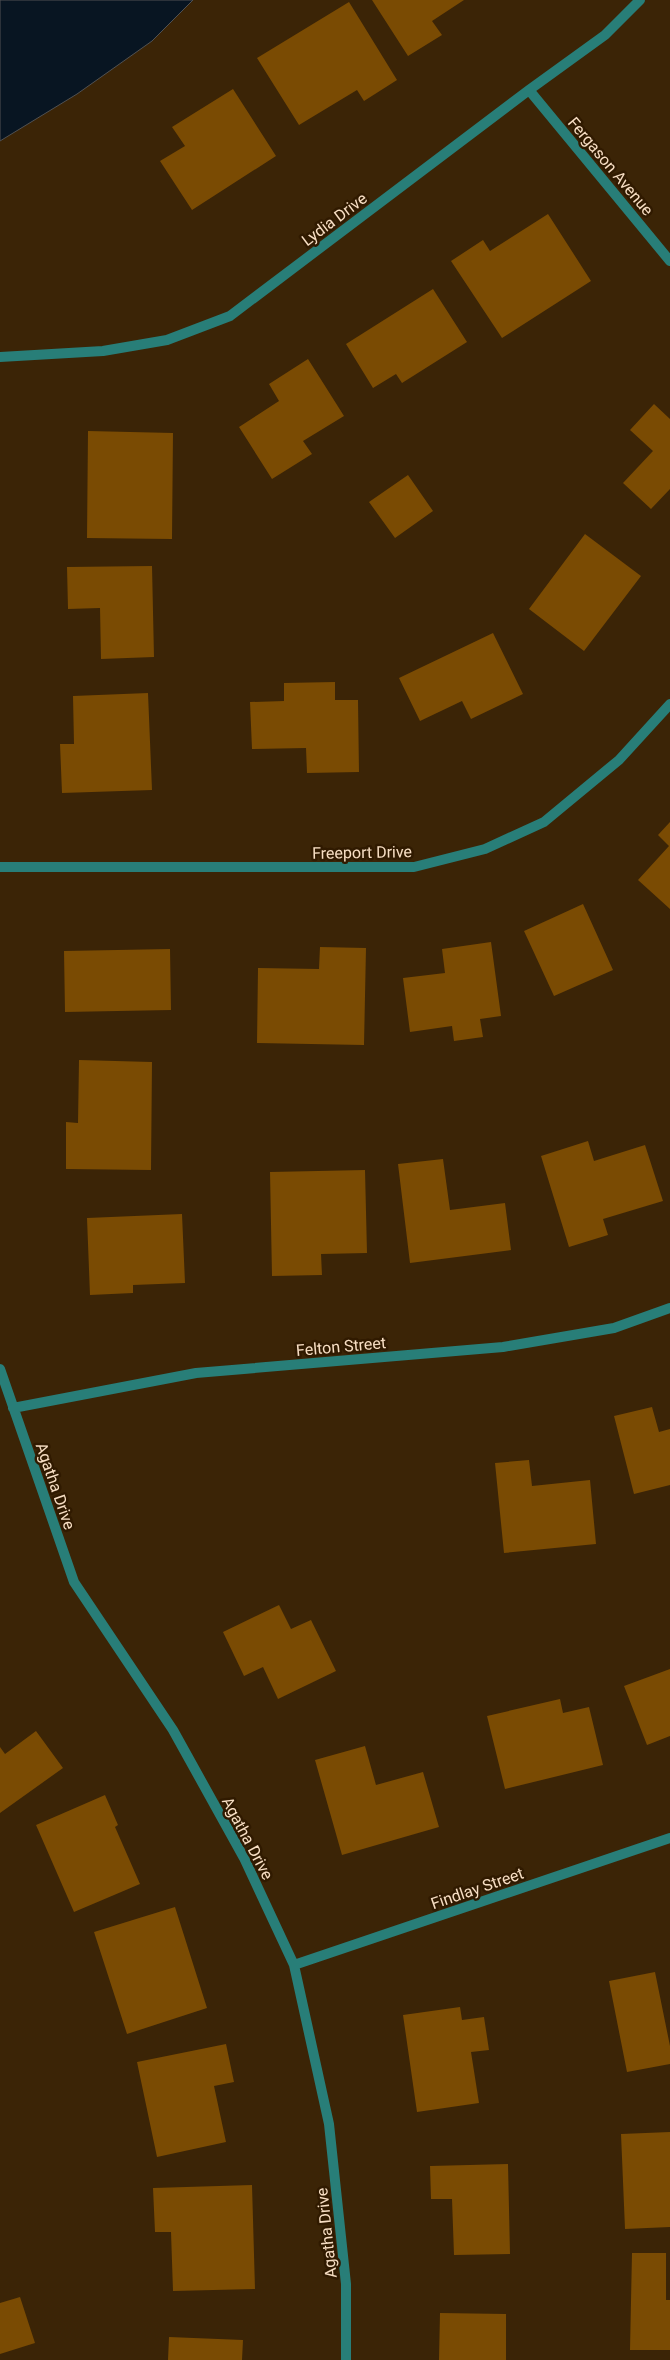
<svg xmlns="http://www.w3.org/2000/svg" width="670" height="2360" font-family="Roboto,sans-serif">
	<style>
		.water { fill: #081522; stroke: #505152 }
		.building { fill: #7a4b03 }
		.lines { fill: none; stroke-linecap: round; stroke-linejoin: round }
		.minor { stroke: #287e78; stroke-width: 10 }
		.labels { text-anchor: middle; stroke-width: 5; stroke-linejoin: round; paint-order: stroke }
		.street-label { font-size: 16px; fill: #f7dec3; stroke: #301a00 }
	</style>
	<rect width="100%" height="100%" fill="#3b2406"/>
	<path class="water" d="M0 0H193L152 41 77 94 0 141Z"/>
	<path class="building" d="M372 0H464L432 21 442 35 408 56Z
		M349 2 397 80 364 101 357 90 299 125 257 58Z
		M233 89 276 156 192 210 160 161 185 146 172 127Z
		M548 214 591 281 502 338 451 261 483 240 490 251Z
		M433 289 467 342 402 383 396 374 373 388 346 344Z
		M308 359 344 416 303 441 312 454 272 479 239 427 279 401 269 384Z
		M654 404 670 419V489L651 509 623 483 653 451 630 430Z
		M88 431 173 433 172 539 87 538Z
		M408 475 433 511 395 538 369 502Z
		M585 534 641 576 584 651 529 609Z
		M152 566 154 657 101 659 100 608 68 609 67 567Z
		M493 633 523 694 471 719 462 701 420 721 399 678Z
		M335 682V700H358L359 772 307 773 306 748 252 749 250 702 284 701V683Z
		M148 693 152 790 62 793 60 744H74L73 696Z
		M670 822V909L638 880 669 846 658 835Z
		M583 904 613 970 554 996 524 931Z
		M491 942 501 1016 480 1019 483 1037 454 1041 452 1026 410 1032 403 978 445 973 442 949Z
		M320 947 366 948 364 1045 257 1043 258 968 319 969Z
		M170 949 171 1010 65 1012 64 951Z
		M79 1060 152 1062 151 1170 66 1169V1122L78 1123Z
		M588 1141 594 1161 645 1145 663 1201 603 1219 608 1235 569 1247 541 1156Z
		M443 1159 450 1210 505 1203 511 1250 410 1263 398 1164Z
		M365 1170 367 1253 321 1254 322 1275 272 1276 270 1172Z
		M182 1214 185 1283 133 1285V1293L90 1295 87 1218Z
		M652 1407 659 1432 670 1429V1485L634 1494 614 1416Z
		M529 1460 532 1486 590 1480 596 1544 504 1553 495 1463Z
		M279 1605 291 1629 311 1620 336 1671 278 1699 263 1667 244 1676 223 1632Z
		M670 1669V1736L647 1745 624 1686Z
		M560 1699 563 1713 589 1707 603 1765 505 1789 487 1716Z
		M36 1731 63 1768 0 1813V1747L5 1754Z
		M365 1746 376 1785 423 1772 439 1827 342 1855 315 1760Z
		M105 1795 118 1825 115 1827 140 1884 74 1912 36 1825Z
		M175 1907 207 2008 127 2034 94 1932Z
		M655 1972 670 2046V2064L627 2072 609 1981Z
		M460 2007 462 2020 484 2017 489 2050 471 2052 479 2103 417 2112 403 2015Z
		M226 2044 234 2082 214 2086 226 2142 157 2157 137 2062Z
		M670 2132V2227L625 2229 621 2134Z
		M508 2164 510 2254 454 2255 452 2199H431L430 2166Z
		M252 2185 255 2289 173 2291 171 2232H155L153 2188Z
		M632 2253H666V2300H670V2350H630Z
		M20 2297 35 2343 0 2354V2303Z
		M440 2313 506 2314V2360H439Z
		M169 2337 243 2340 242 2360H168Z"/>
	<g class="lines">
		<path class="minor" d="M529 90 670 261
			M0 357 103 351 167 340 230 316 529 90 605 35 640 0
			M0 867H414L485 849 544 822 619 760 670 704
			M0 1369 74 1582 173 1730 244 1858 294 1965 329 2124 346 2284V2360
			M13 1408 196 1373 503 1347 614 1328 670 1308
			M294 1965 670 1838"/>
	</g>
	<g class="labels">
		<g class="street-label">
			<text transform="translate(611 166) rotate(50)" y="6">Fergason Avenue</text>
			<text transform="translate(334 219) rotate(-37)" y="6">Lydia Drive</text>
			<text transform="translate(362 852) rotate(-1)" y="6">Freeport Drive</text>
			<text transform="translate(341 1346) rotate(-5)" y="6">Felton Street</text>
			<text transform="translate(56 1486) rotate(71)" y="6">Agatha Drive</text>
			<text transform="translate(248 1838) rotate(62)" y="6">Agatha Drive</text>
			<text transform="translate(477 1888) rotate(-19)" y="6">Findlay Street</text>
			<text transform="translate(326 2233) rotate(-96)" y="6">Agatha Drive</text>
		</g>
	</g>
</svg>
